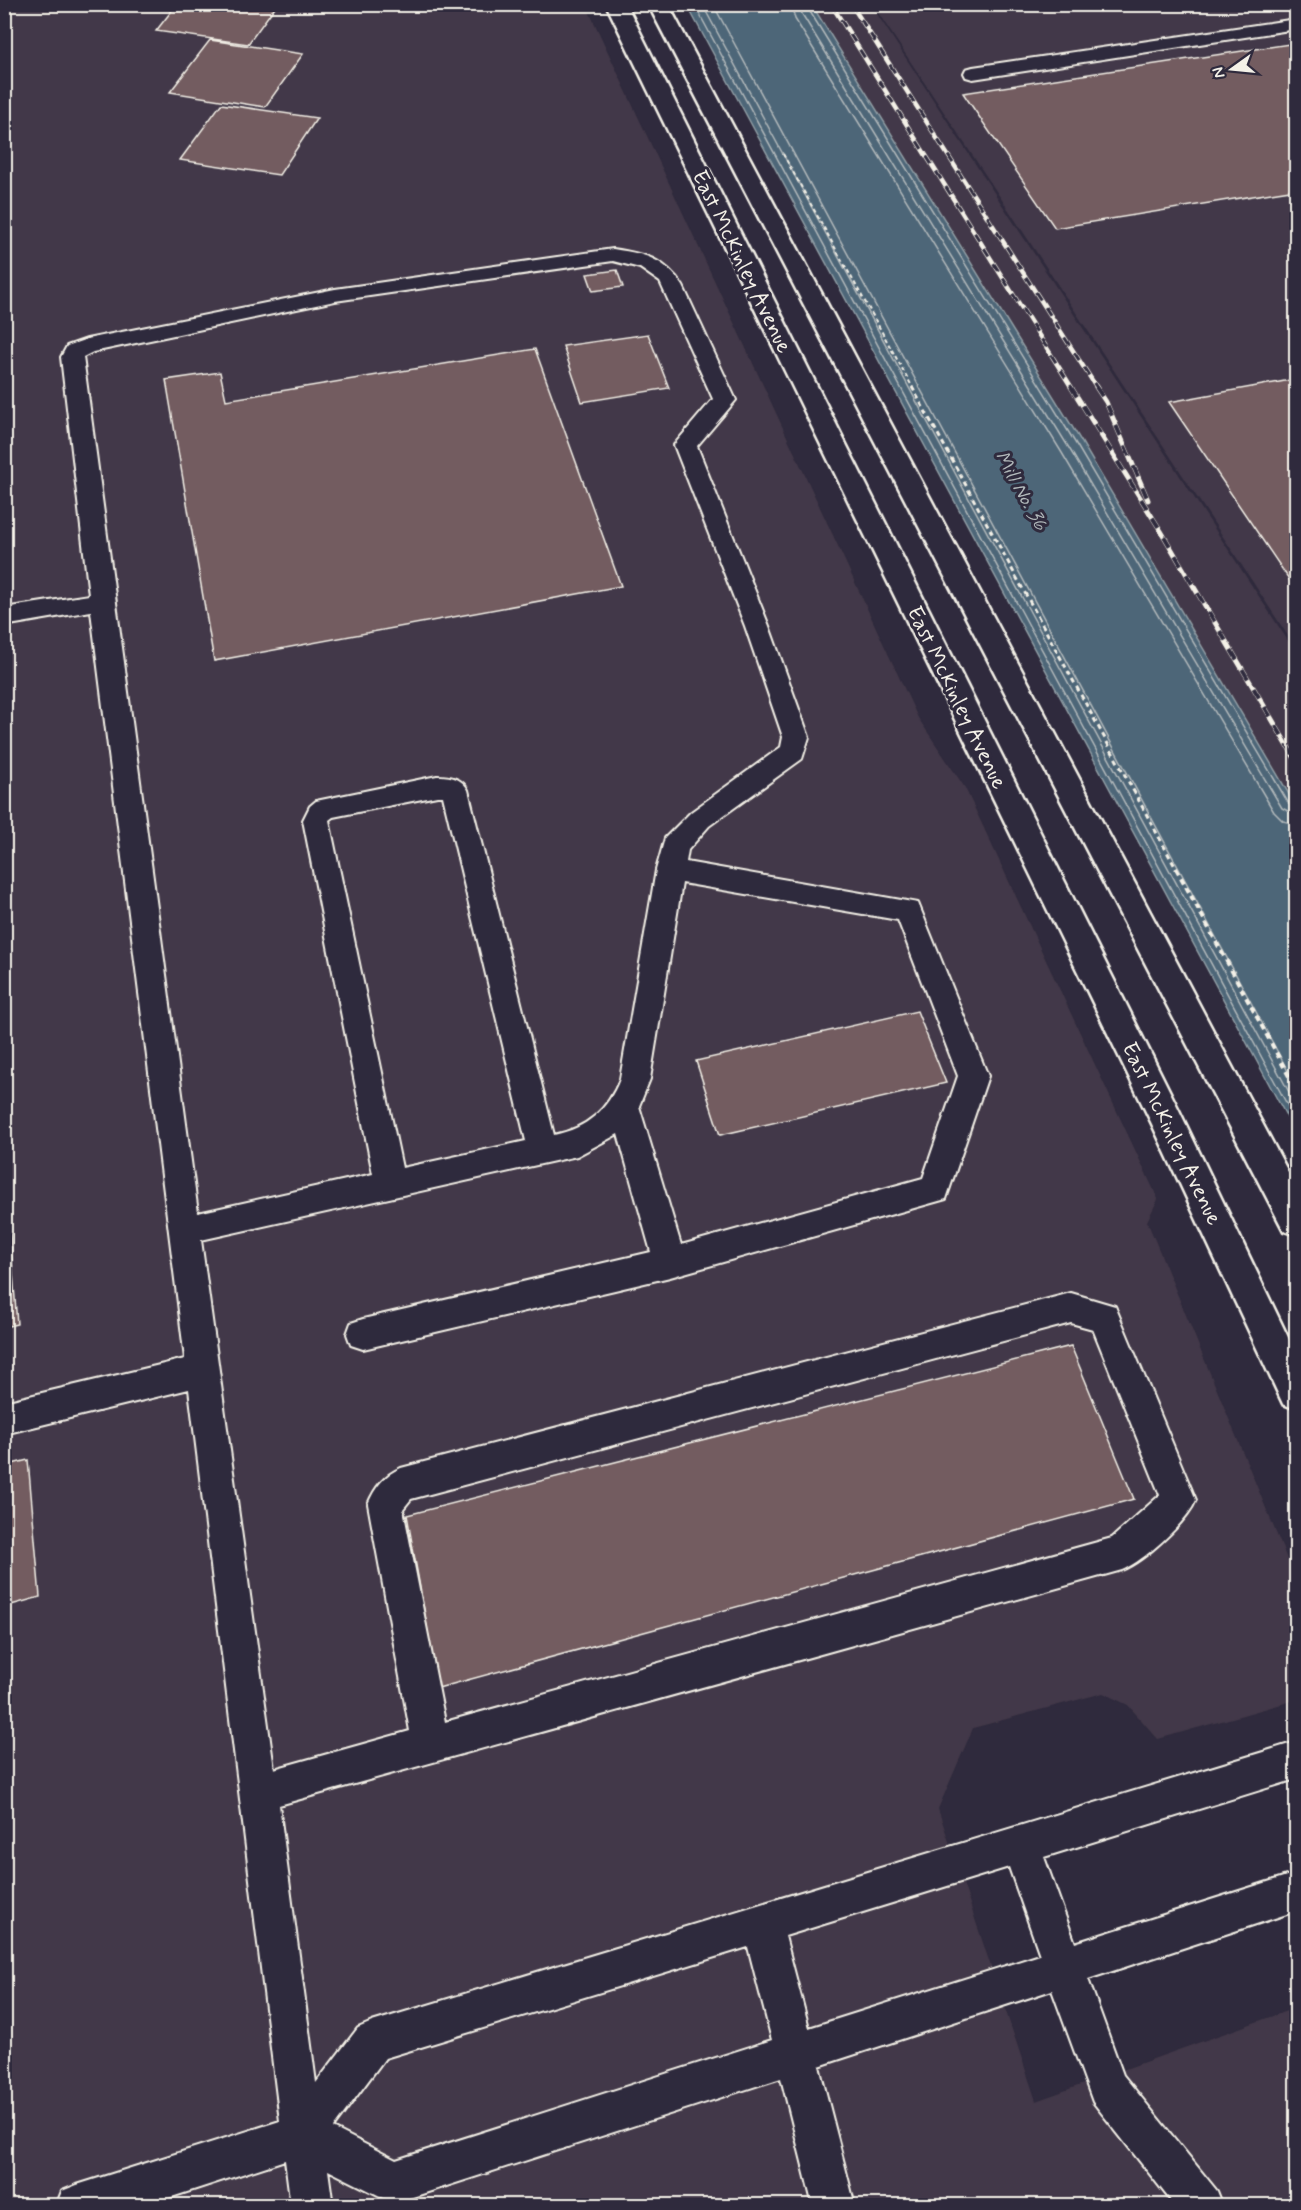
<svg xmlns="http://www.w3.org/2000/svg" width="1301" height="2210" font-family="Mynerve,sans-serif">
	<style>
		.built { fill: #433948 }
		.water { fill: #4e6678; stroke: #909ea5; stroke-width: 1.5 }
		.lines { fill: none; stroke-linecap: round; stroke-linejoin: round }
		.shore { stroke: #b2b9bb; stroke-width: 1.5 }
		.building { fill: #735c61; stroke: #f4f1e8; stroke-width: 1.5 }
		.lane-casing { stroke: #f4f1e8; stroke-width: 4 }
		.secondary-casing { stroke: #f4f1e8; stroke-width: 5 }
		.path-far2 { stroke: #f4f1e8; stroke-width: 2; stroke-dasharray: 4 3; stroke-linecap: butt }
		.path-far1 { stroke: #f4f1e8; stroke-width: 3; stroke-dasharray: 5 4; stroke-linecap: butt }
		.path { stroke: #f4f1e8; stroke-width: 4; stroke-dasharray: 6 4.5; stroke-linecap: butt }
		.lane { fill: #2f2a3d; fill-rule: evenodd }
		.secondary { fill: #2f2a3d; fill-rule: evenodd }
		.rail-far1-casing { stroke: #f4f1e8; stroke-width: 4.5 }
		.rail-casing { stroke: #f4f1e8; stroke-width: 5 }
		.rail-far1 { stroke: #2f2a3d; stroke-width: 3; stroke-dasharray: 9; stroke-linecap: butt }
		.rail { stroke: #2f2a3d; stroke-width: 4; stroke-dasharray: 11; stroke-linecap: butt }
		.labels { text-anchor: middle; stroke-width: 6; stroke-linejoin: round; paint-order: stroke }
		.far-water-label { font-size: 20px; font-style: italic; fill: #b2b9bb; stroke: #2f2a3d }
		.street-label { font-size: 22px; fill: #f4f1e8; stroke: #2f2a3d }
	</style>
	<rect width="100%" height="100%" fill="#2f2a3d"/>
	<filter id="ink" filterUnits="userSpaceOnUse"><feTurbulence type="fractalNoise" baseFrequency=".0167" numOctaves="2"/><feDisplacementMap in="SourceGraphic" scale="12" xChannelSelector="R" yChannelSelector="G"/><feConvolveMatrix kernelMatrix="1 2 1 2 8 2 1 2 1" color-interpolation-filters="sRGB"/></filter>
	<g filter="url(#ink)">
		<path class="built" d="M5 5H586L918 718 965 788 1158 1199 1147 1221 1296 1581V1686L1292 1701 1158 1739 1128 1705 1103 1693 973 1728 938 1809 1036 2101 1287 2011 1296 2009V2205L5 2206Z
			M812 5H871L1296 653V806L1081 441Z
			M873 5H1296V648L1016 221Z"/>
		<path class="water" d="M687 5H812L1081 441 1296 806V1134Z"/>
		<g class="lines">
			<path class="shore" d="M694 4 1296 1121
				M702 4 1296 1105
				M713 4 1296 1086
				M791 4 795 19 1062 453 1274 812 1283 821 1296 824
				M800 4 802 14 1069 448 1282 808 1296 815
				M808 4 809 10 1076 444 1289 804 1296 807"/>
		</g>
		<path class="building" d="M177 4H277L248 44 156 31Z
			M210 40 303 54 265 107 170 92Z
			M1296 43V189L1055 228 963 93Z
			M221 104 317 118 279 175 180 160Z
			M617 270 623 287 593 291 587 274Z
			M648 334 669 388 582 402 563 346Z
			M535 349 621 586 214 661 166 380 220 372 226 400Z
			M1296 379V584L1293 585 1169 402Z
			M917 1011 946 1083 720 1135 696 1061Z
			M4 1159 17 1324 4 1327Z
			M1071 1346 1134 1499 438 1688 407 1515Z
			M28 1460 40 1597 4 1607V1466Z"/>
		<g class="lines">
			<defs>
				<path id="lane" d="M1296 19V29L973 79 966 77 964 73 966 69 973 67Z
					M613 249C645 254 664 258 683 286L736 400 697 446 769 626 809 737 802 759 709 826 688 850 686 862 918 903 988 1076 946 1199 670 1277 363 1349 351 1345 347 1334 351 1323 363 1319 651 1252 618 1134 577 1156 201 1240 274 1769 410 1731 368 1504C375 1488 384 1475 401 1468L1071 1293 1115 1306 1196 1500C1187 1522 1144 1561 1122 1570L279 1805 316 2083 358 2028 372 2022 1296 1742V1779L1044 1857 1075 1943 1296 1873V1911L1088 1979 1123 2075 1217 2191 1223 2206H1175L1093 2102 1052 1990 819 2066 855 2206H813L781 2078 394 2203 328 2170 333 2206H291L285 2160 144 2206H56L62 2191 77 2185 280 2121 189 1389 4 1434V1402L185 1359 91 611 4 626V608L89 595 61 357 67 346 87 339 335 289ZM613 261 640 268 660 282 713 399 674 445 745 626 783 737 781 747 691 812 665 838 656 870 620 1079C608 1110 587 1128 554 1135L468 790C462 778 450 776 437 776L316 801 310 806 303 820 373 1174 198 1213 83 357 93 352 335 301ZM437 796H443L526 1141 402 1168 329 820 333 817ZM682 883 898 920 958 1076 923 1178 681 1245 639 1106 650 1079ZM1071 1323 1093 1329 1160 1495 1112 1538 445 1722 403 1509 411 1499ZM1009 1867 1040 1955 809 2028 785 1936ZM748 1947 772 2040 396 2160 333 2128 385 2058Z"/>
				<path id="secondary" d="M606 4H626L1178 1108 1296 1354V1409L1283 1404 1152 1124Z
					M648 4H668L1296 1187V1235L1284 1231Z"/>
			</defs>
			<use href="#lane" class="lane-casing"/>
			<use href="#secondary" class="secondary-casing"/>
			<path class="path-far2" d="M783 154 913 388"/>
			<path class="path-far1" d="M912 387 1177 870"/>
			<path class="path" d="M1176 868 1296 1089"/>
			<use href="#lane" class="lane"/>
			<use href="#secondary" class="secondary"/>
			<defs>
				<path id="rail-far1" d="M831 4 1072 388
					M851 4 1097 388"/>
				<path id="rail" d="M1071 387 1161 531 1296 760
					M1096 387 1106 402 1148 500"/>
			</defs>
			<use href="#rail-far1" class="rail-far1-casing"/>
			<use href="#rail" class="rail-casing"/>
			<use href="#rail-far1" class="rail-far1"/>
			<use href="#rail" class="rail"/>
		</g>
	</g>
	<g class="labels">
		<g class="far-water-label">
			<text transform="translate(1022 490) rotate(61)" y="7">Mill No. 36</text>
		</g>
		<g class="street-label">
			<text transform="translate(743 261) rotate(64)" y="8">East McKinley Avenue</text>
			<text transform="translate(958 697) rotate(64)" y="8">East McKinley Avenue</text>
			<text transform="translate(1173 1133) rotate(64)" y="8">East McKinley Avenue</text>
		</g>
	</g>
	<rect width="1301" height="2210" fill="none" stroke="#2f2a3d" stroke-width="24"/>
	<rect x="12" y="12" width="1277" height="2186" fill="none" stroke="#f4f1e8" stroke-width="2" filter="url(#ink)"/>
	<g transform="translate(1232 69) rotate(255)" stroke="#2f2a3d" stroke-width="4.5" paint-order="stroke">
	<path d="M0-4.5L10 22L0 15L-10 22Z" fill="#f4f1e8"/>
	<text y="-9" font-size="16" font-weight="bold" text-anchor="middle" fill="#f4f1e8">N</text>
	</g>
</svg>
